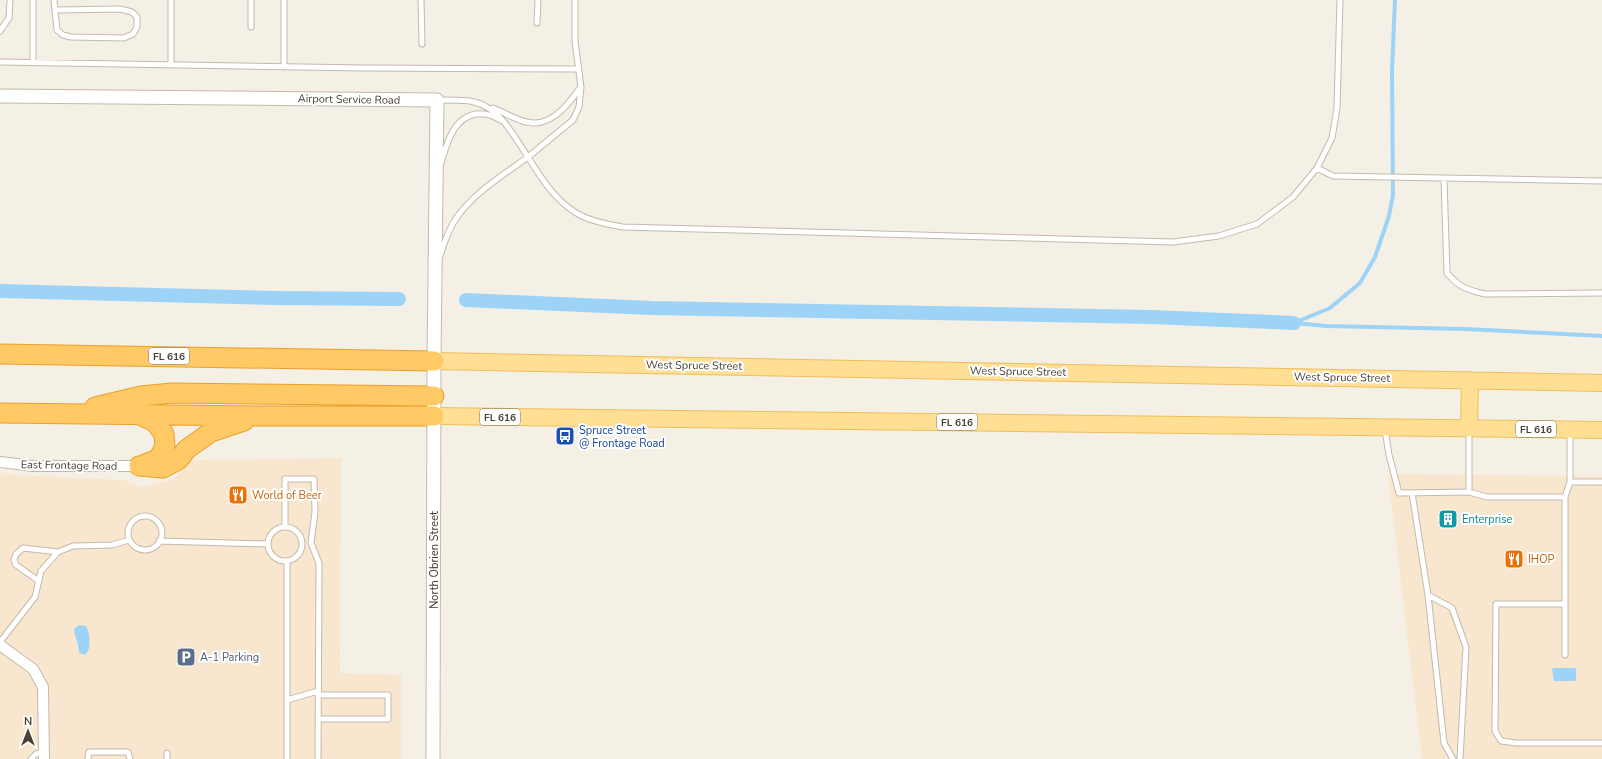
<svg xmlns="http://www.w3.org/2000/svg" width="1602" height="759" font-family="'Nunito Sans',sans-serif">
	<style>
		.commercial { fill: #f8e6cf }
		.water { fill: #9dd3f6 }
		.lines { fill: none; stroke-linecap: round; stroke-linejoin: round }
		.stream { stroke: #9dd3f6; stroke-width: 4 }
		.canal { stroke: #9dd3f6; stroke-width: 14 }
		.service-casing { stroke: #c3baaa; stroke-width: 7 }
		.minor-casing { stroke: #c3baaa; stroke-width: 12 }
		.tertiary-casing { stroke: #c3baaa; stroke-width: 15 }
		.primary-casing { stroke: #edbe5b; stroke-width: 18 }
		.motorway-casing { stroke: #e9a02b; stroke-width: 21 }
		.service { stroke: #fff; stroke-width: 5 }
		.minor { stroke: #fff; stroke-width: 10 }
		.tertiary { stroke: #fff; stroke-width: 13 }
		.primary { stroke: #ffdf94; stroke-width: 16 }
		.motorway { stroke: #ffc966; stroke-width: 19 }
		.labels { text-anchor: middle; stroke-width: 4; stroke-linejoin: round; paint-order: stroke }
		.shield { fill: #fff; stroke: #7e7971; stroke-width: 1 }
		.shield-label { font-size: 10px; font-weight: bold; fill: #474034 }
		.street-label { font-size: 11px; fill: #474034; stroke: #fff }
		.transit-label { font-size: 11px; fill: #164399; stroke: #fff; text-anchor: start }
		.food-label { font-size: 11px; fill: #c56008; stroke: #fff; text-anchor: start }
		.culture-label { font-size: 11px; fill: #0d838f; stroke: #fff; text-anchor: start }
		.service-label { font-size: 11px; fill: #4e5e75; stroke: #fff; text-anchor: start }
	</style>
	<rect width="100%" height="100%" fill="#f4f0e6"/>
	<path class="commercial" d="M341 458 340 673 401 675V759H0V472L14 475 123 480 143 487 175 478 190 460Z
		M1388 474 1602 476V759H1422Z"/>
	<path class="water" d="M79 625 86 626C90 634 92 649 85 655L79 653C79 644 74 635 74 629Z
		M1554 668H1575L1576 669V679L1575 681H1554L1552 669Z"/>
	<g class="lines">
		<path class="stream" d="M1294 323 1330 308 1360 283 1375 257 1389 216 1393 195 1392 71 1395 0
			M1295 323 1326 326 1465 329 1602 336"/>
		<path class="canal" d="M0 291 274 298 399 299
			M466 300 651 308 1152 317 1294 323"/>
		<defs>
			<path id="service" d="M33 0V63
				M54 0 57 30 63 35 71 37 124 38 133 34 137 27V17L132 12 120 9 55 10
				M171 0V65
				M284 0V67
				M421 0 422 44
				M537 23 538 0
				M251 27V0
				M0 31 9 18 10 0
				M0 62 365 68 578 69
				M438 100C449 100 459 100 470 101 500 106 512 134 528 157L573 120 579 107 581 87 575 41V0
				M493 108C506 113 520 123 534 123 555 123 570 102 580 88
				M441 163C447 143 453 118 476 114 486 113 493 115 500 120
				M1317 168 1333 176 1602 181
				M1444 179 1447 273C1459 287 1467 290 1485 294L1602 293
				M440 256C444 243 449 228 457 217 475 192 503 175 528 157 542 180 559 206 584 217 596 222 610 225 623 227L1173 242 1219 236 1257 224 1293 197 1317 168 1332 138 1337 108 1340 0
				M1385 430 1389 455 1399 493 1469 492 1487 497H1565
				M1570 482H1602
				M1469 492V431
				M1412 493 1428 595 1444 743 1453 759
				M128 533a17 17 0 1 1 34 0a17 17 0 1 1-34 0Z
				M268 544a17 17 0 1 1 34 0a17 17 0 1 1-34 0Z
				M285 527V479H314L315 512 311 543 319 563 318 759
				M159 541 268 544
				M287 561V759
				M39 581 16 565 14 560 16 554 23 548 58 552
				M1428 595 1452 608 1466 647 1460 759
				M1565 604H1496L1495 731 1501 741 1516 743H1602
				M0 642 35 597 41 571 58 552 73 546 112 545 129 540
				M1565 655V497L1570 482V432
				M287 700 318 691
				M318 719H388V695H318
				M31 759 36 754 44 752
				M88 759 89 752H128L130 759
				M167 759V753"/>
			<path id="minor" d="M0 462 33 466H139
				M0 645 33 669 43 687 44 759"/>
			<path id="tertiary" d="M0 96 437 100 434 361 433 759"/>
			<path id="primary" d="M434 361 1602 383
				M434 416 1602 430
				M1469 428 1470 380"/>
			<path id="motorway" d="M0 354 434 361
				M95 407 141 396 172 393 434 396
				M0 413 257 416H434
				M139 415 155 422 164 434 165 447 158 459 140 466
				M139 466 163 468 178 460 187 449 211 432 244 421"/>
		</defs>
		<use href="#service" class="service-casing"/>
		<use href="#minor" class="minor-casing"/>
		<use href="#tertiary" class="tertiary-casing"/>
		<use href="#primary" class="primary-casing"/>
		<use href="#motorway" class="motorway-casing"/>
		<use href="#service" class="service"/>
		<use href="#minor" class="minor"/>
		<use href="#tertiary" class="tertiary"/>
		<use href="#primary" class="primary"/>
		<use href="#motorway" class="motorway"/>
	</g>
	<defs>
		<symbol id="bus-square" viewBox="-11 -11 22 22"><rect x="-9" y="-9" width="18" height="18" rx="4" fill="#1a4fb4" stroke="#fff"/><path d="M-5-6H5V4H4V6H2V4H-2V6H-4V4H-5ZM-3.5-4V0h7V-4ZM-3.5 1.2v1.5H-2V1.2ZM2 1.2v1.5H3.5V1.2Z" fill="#fff"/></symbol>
		<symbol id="restaurant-square" viewBox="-11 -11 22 22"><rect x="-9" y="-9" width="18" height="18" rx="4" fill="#e8710a" stroke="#fff"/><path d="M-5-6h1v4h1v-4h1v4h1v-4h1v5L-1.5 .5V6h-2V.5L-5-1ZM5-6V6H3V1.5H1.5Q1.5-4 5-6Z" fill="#fff"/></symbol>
		<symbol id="building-square" viewBox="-11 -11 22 22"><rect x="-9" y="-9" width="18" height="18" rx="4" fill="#0f9aa8" stroke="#fff"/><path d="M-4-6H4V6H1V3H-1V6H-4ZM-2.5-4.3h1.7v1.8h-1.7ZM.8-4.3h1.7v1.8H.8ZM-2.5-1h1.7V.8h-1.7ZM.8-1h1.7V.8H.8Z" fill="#fff"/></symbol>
		<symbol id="parking-square" viewBox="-11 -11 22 22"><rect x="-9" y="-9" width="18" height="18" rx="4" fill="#5c6f8a" stroke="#fff"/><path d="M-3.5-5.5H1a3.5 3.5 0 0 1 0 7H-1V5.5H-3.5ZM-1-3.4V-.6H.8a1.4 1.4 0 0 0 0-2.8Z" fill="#fff"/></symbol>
	</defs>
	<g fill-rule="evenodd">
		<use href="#bus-square" x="554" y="425" width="22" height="22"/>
		<use href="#restaurant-square" x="227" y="484" width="22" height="22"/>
		<use href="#building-square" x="1437" y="508" width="22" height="22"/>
		<use href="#restaurant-square" x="1503" y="548" width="22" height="22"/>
		<use href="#parking-square" x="175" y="646" width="22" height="22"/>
	</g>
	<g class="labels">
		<g class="shield">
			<rect x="149" y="348" width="40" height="16" rx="3"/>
			<rect x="480" y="409" width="40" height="16" rx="3"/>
			<rect x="937" y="414" width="40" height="16" rx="3"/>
			<rect x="1516" y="421" width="40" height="16" rx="3"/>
		</g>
		<g class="shield-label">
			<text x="169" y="360">FL 616</text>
			<text x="500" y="421">FL 616</text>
			<text x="957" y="426">FL 616</text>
			<text x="1536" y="433">FL 616</text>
		</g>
		<g class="street-label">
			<text transform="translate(349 99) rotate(1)" y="4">Airport Service Road</text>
			<text transform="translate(694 365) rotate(1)" y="4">West Spruce Street</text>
			<text transform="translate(1018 371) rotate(1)" y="4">West Spruce Street</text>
			<text transform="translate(1342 377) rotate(1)" y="4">West Spruce Street</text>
			<text transform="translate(69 465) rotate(1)" y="4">East Frontage Road</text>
			<text transform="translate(434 560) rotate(-90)" y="4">North Obrien Street</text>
		</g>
		<g class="transit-label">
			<text x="579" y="434">Spruce Street<tspan x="579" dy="13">@ Frontage Road</tspan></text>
		</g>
		<g class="food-label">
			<text x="252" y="499">World of Beer</text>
			<text x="1528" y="563">IHOP</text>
		</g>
		<g class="culture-label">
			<text x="1462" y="523">Enterprise</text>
		</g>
		<g class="service-label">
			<text x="200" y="661">A-1 Parking</text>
		</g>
	</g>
	<g transform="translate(28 731)" stroke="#ffffff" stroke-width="3" paint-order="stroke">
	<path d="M0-3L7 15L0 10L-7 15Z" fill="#474034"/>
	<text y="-6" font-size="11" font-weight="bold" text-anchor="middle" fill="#474034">N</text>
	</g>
</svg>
